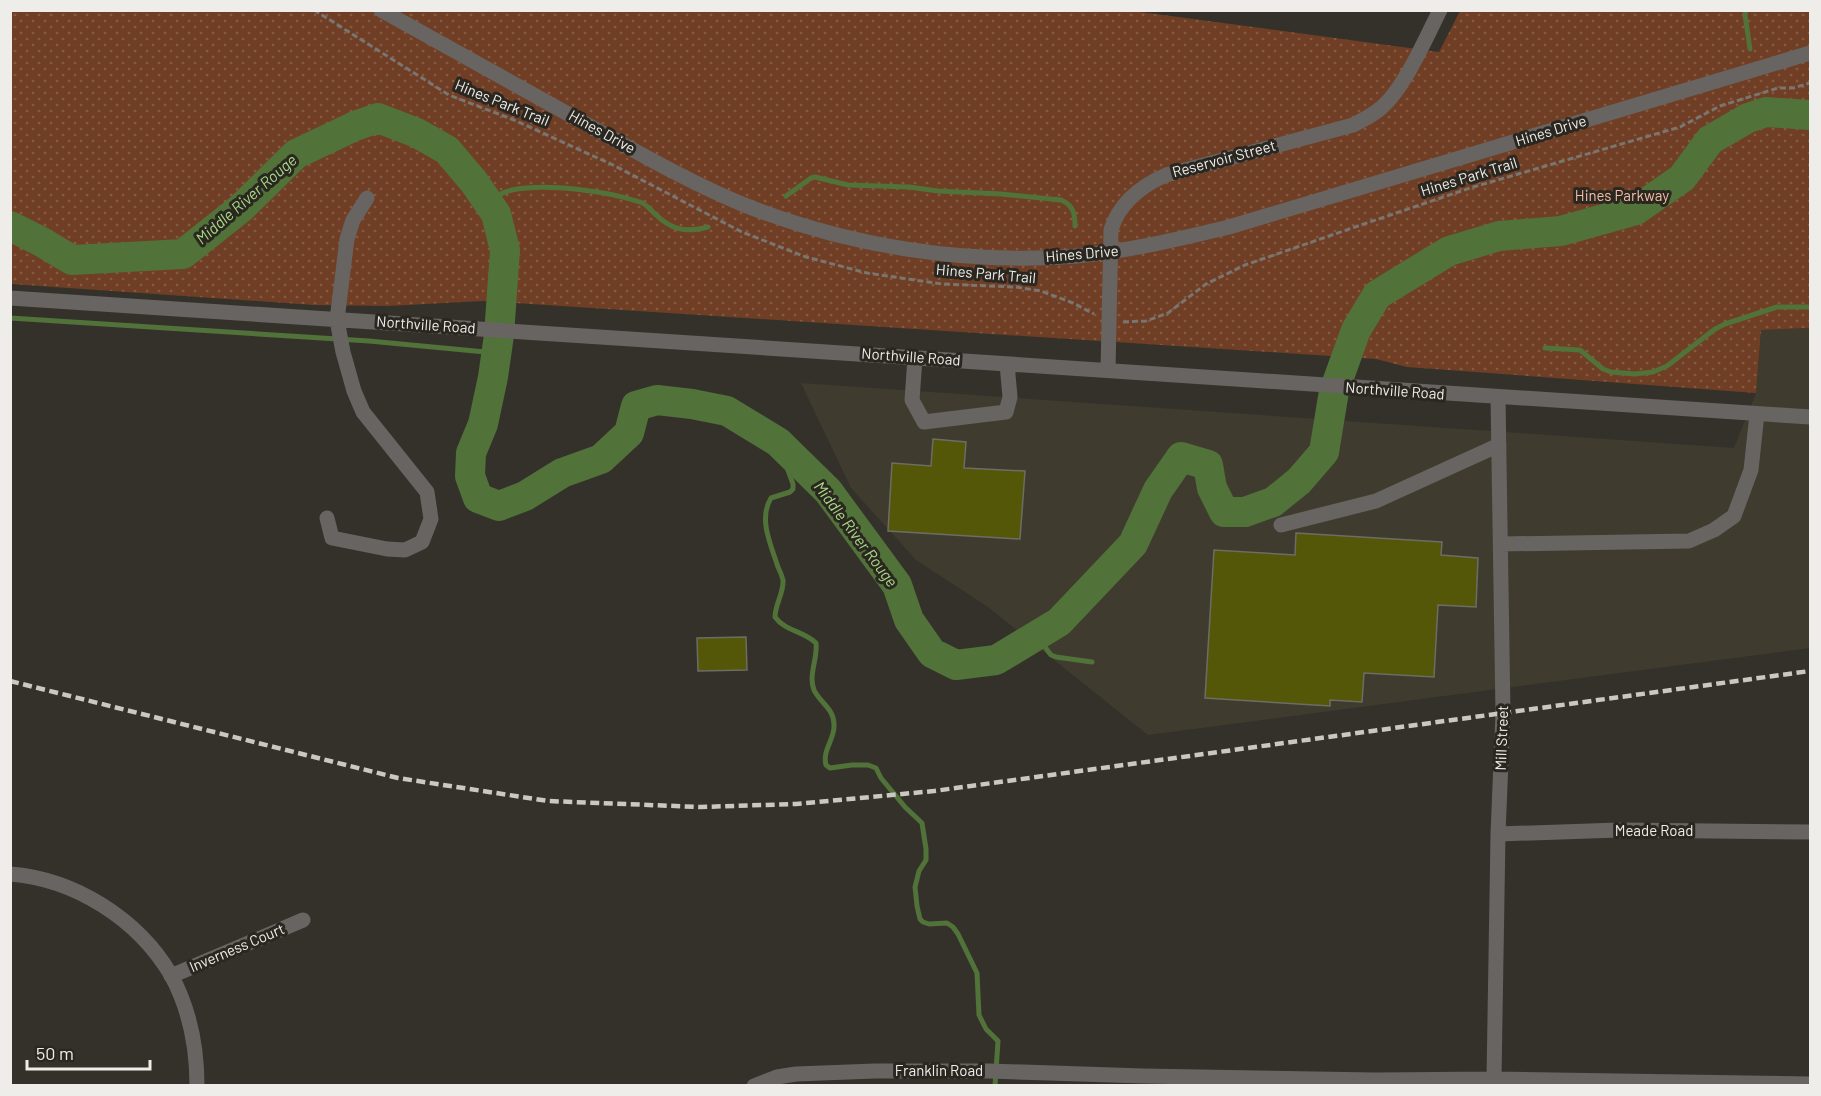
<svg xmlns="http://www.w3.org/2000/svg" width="1821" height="1096" font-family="Barlow,sans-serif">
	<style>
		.built { fill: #3f3b2e }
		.grass { fill: url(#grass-dots) }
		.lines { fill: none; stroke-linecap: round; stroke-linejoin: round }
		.stream { stroke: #517238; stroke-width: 5 }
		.river { stroke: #517238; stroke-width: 30 }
		.building { fill: #545608; stroke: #6c6d65; stroke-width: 1.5 }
		.path { stroke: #797671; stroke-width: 3; stroke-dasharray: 6 3; stroke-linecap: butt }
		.minor { stroke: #676462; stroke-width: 15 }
		.rail { stroke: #cbc8c4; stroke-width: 4.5; stroke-dasharray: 9 4.5; stroke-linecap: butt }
		.labels { text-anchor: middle; stroke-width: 6; stroke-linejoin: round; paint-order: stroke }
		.street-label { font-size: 15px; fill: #efede9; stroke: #2a2721 }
		.park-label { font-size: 15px; fill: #f5bea3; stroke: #2a2721 }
		.water-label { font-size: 16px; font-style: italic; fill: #a8d985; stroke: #2a2721 }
	</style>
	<defs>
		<pattern id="grass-dots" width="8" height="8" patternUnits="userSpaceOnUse" patternTransform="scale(1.5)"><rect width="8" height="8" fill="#6f3e24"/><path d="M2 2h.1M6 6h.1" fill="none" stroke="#845a44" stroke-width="1.8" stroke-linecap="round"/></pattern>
	</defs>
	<rect width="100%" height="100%" fill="#34312b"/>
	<path class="built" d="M1810 328V648L1148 735 988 607 916 560 851 488 801 383 1734 448 1756 393 1761 330Z"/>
	<path class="grass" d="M1126 10 1439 52 1460 11H1810V328L1761 330 1756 393 1407 367 1376 359 483 301 388 306 314 305 11 284 10 11Z"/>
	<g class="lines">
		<path class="stream" d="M1746 10 1745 15 1750 49
			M786 196 811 178 815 177 848 185 909 187 938 191 1001 194 1061 200C1073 205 1075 213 1075 226
			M486 200C495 197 503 192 512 190 546 183 607 191 640 202 646 204 650 209 654 213 671 230 685 233 708 227
			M10 318 369 341 496 353
			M1545 348 1580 350 1603 369 1611 372 1635 374 1653 372 1667 366 1715 329 1725 324 1777 307H1810
			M782 446 785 462 793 484V489L790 492 771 498C758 519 771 545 778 567 780 571 782 576 783 580 784 593 775 604 775 617 785 631 804 631 816 643 818 658 808 675 814 690 820 703 834 708 834 725 835 739 822 750 826 765L830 768 852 765H868L876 768 881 778 905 807 922 823 926 849V860L919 871 915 887 917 906 920 919 923 922 929 924 947 923 953 927 958 934 977 973 979 1015 986 1029 998 1041 995 1086
			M1036 635 1051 655 1056 657 1092 662"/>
		<path class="river" d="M10 226 40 241 72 260 183 254 241 208 296 154 355 126 378 118 417 133 447 150 474 182 496 214 505 250 499 335 493 377 483 424 471 453 470 476 478 498 499 506 525 496 562 473 601 459 629 433 636 406 657 400 692 404 727 411 778 442 828 491 897 585 909 620 932 653 956 665 996 660 1059 622 1133 544 1158 490 1181 457 1208 465 1212 488 1224 512H1245L1273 502 1299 481 1324 452 1334 391 1356 330 1377 295 1449 251 1499 236 1561 231 1636 210 1682 178 1710 140 1748 118 1766 112 1810 115"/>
	</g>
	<path class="building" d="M933 439 966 442 964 468 1025 471 1020 539 888 531 892 463 931 466Z
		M1296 533 1442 542 1441 555 1478 558 1476 607 1438 605 1434 677 1364 673 1362 702 1330 700V706L1205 698 1214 550 1295 555Z
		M746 637 747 670 698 671 697 638Z"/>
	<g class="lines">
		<path class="path" d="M314 10 449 95 514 120 613 165 742 232 806 257 867 273 942 284 1016 287 1041 291 1073 303 1094 314
			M1123 322 1146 321 1168 313 1206 284 1245 265 1358 226 1470 188 1680 127 1720 106 1778 88H1793L1810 83"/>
		<path class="minor" d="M381 10C450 49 519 87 588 125 639 153 689 182 742 204 847 246 965 265 1077 256 1129 251 1179 239 1229 227L1810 53
			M10 298 1810 417
			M915 358 912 400 924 422 1006 412 1010 397 1007 364
			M1108 370 1111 230C1119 203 1141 186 1166 175L1353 125C1363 120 1373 115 1381 108 1404 89 1426 38 1440 10
			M327 518 332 538 387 549 405 550 422 542 431 519 427 492 363 412 354 391 343 352 337 320 347 239 353 220 367 198
			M1281 525 1376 501 1499 445
			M1501 544 1689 541 1714 530 1734 516 1751 470 1757 414
			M1498 834 1619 830 1810 832
			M10 874C75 879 138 919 171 975 189 1008 197 1048 197 1086
			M171 976 303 920
			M1494 1079 1498 834 1503 713 1498 397
			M754 1086 777 1077 796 1074 875 1071H989L1143 1076 1375 1080 1494 1079 1810 1084"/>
		<path class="rail" d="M10 681 398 778 548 801 700 807 796 804 934 791 1810 671"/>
	</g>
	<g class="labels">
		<g class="street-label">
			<text transform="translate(502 103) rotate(22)" y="5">Hines Park Trail</text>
			<text transform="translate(1551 131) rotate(-17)" y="5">Hines Drive</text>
			<text transform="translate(602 132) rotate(29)" y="5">Hines Drive</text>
			<text transform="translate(1224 159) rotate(-15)" y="5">Reservoir Street</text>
			<text transform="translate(1469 177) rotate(-17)" y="5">Hines Park Trail</text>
			<text transform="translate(1082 254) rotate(-5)" y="5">Hines Drive</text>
			<text transform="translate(986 274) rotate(5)" y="5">Hines Park Trail</text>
			<text transform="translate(426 325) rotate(4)" y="5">Northville Road</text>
			<text transform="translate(911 357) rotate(4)" y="5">Northville Road</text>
			<text transform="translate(1395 391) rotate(4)" y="5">Northville Road</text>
			<text transform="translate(1502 738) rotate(-88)" y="5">Mill Street</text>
			<text x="1654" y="836">Meade Road</text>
			<text transform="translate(237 948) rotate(-23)" y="5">Inverness Court</text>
			<text x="939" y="1076">Franklin Road</text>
		</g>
		<g class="park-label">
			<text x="1622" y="201">Hines Parkway</text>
		</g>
		<g class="water-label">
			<text transform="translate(246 199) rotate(-41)" y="6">Middle River Rouge</text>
			<text transform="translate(856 534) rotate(53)" y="6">Middle River Rouge</text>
		</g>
	</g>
	<rect width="1821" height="1096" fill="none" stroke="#efede9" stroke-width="24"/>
	<path d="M27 1060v9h123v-9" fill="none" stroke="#efede9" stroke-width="3"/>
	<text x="36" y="1060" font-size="18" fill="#efede9" stroke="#2a2721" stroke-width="4.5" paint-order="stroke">50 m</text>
</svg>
